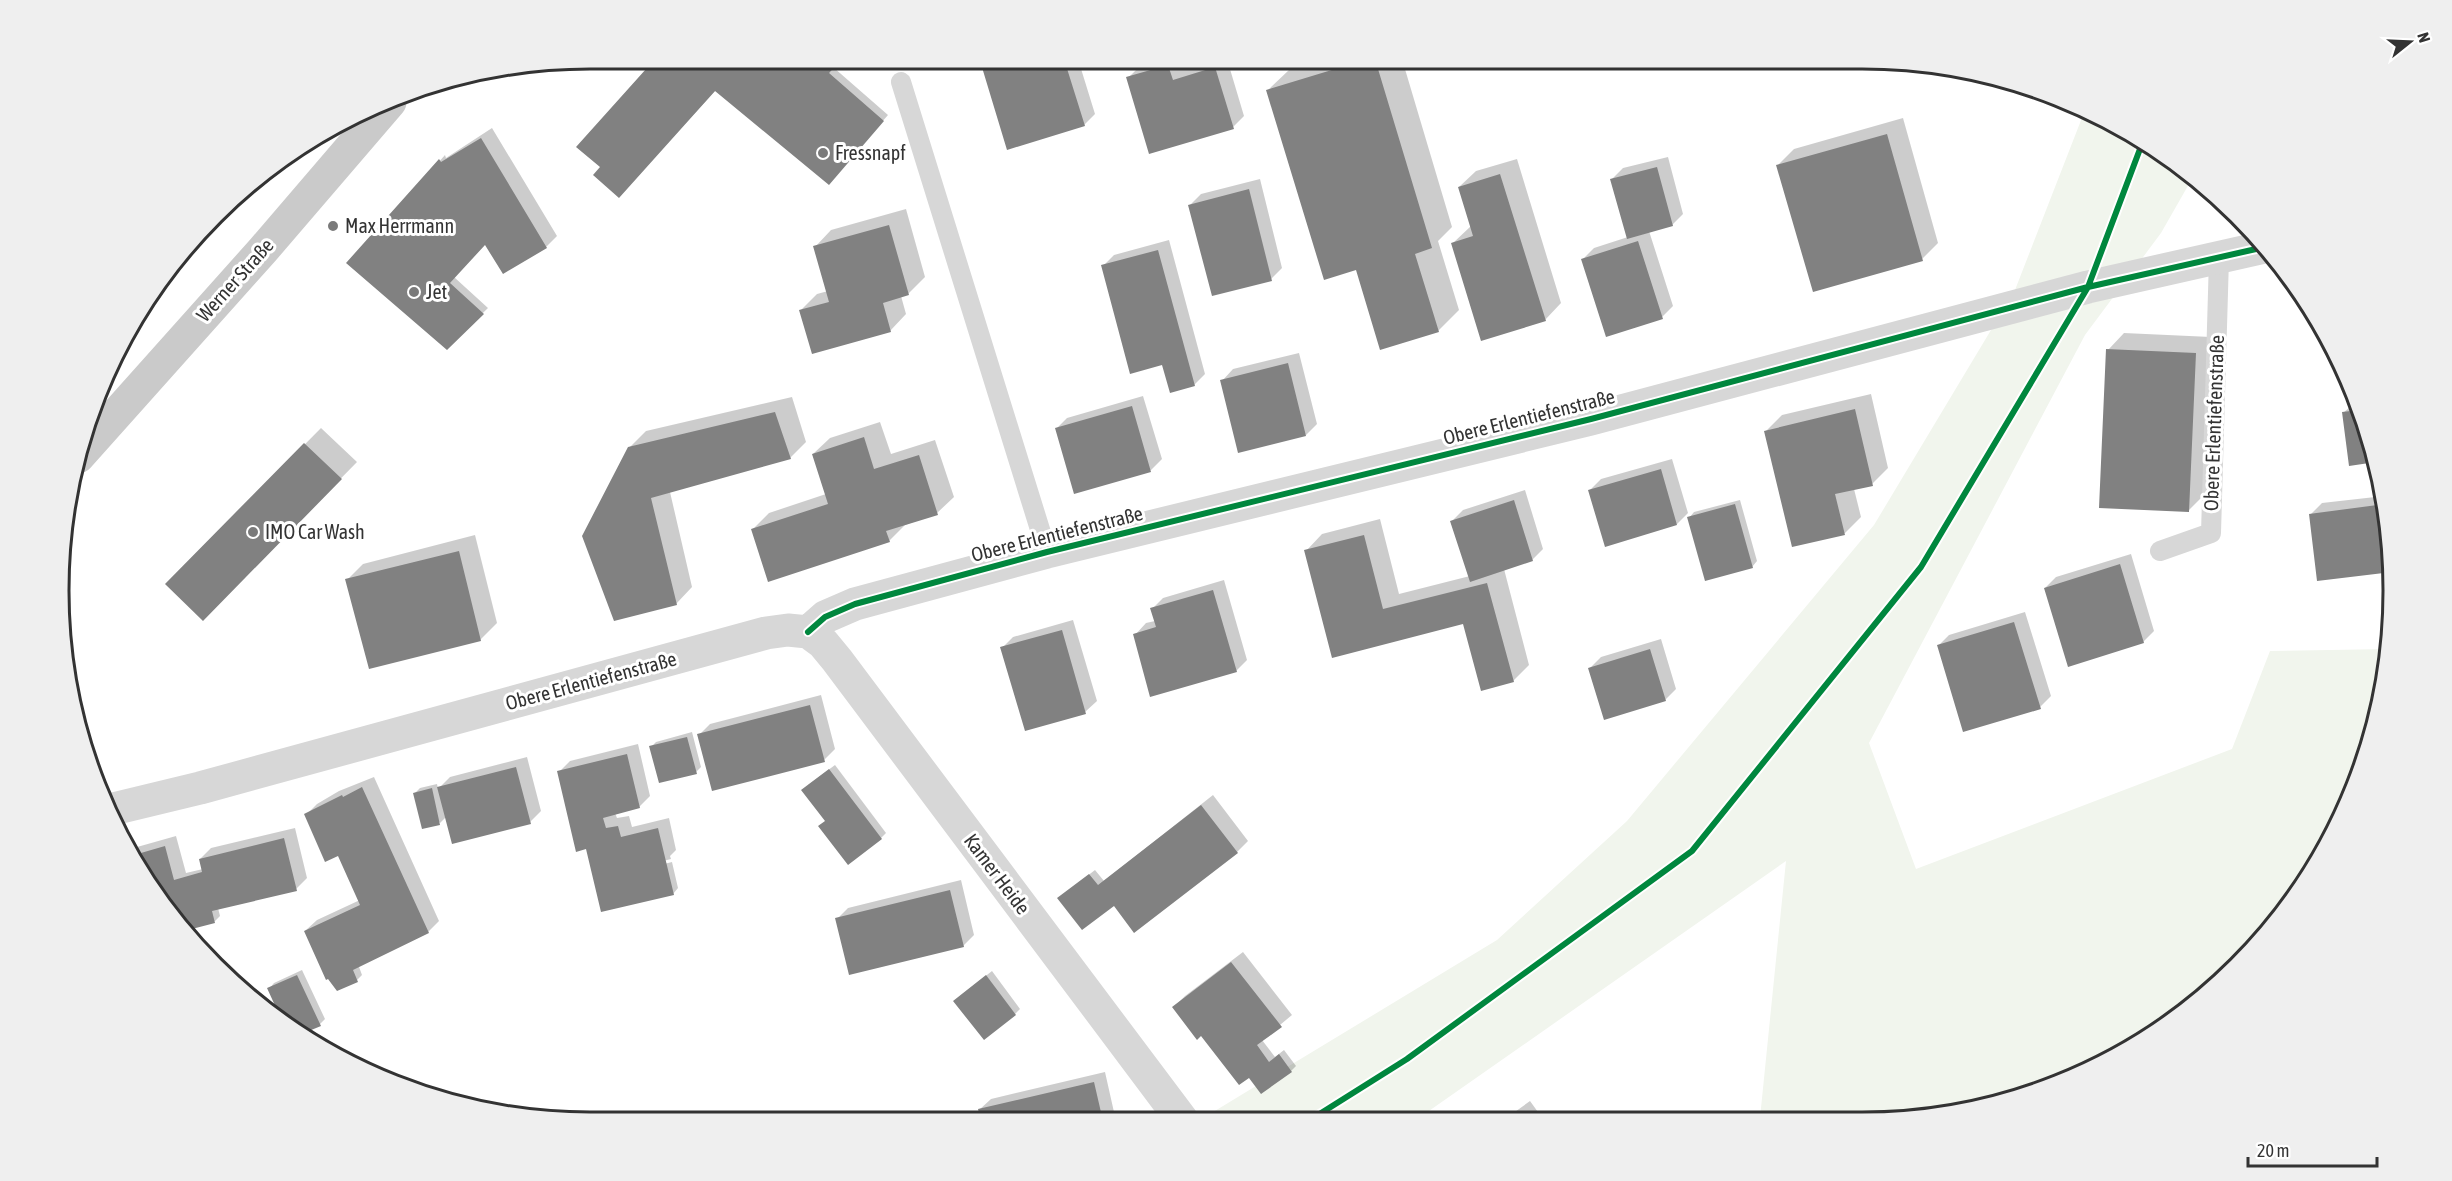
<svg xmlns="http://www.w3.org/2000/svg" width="2452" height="1181" font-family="'Asap Condensed',sans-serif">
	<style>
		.green { fill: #f1f5ed }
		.shadow { fill: #0003 }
		.building { fill: #818181 }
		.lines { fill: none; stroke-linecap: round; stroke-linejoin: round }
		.service { stroke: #d7d7d7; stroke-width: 20 }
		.minor { stroke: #d7d7d7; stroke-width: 33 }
		.primary { stroke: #cacaca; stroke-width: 33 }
		.cycleway-casing { stroke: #fff; stroke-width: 10 }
		.cycleway { stroke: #00873e; stroke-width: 6 }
		.poi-dot { fill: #7a7a7a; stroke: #fff; stroke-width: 2 }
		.labels { text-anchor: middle; stroke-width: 6; stroke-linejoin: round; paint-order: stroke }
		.poi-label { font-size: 20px; fill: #333; stroke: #fff; text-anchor: start }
		.street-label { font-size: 20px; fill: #333; stroke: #fff }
		.rim { fill: none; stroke: #333; stroke-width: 3 }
	</style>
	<rect width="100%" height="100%" fill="#fff"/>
	<path class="green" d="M2085 110 2157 148 2193 177 2161 233 2085 335 1869 743 1916 869 2232 749 2270 651 2388 649 2383 695 2353 794 2283 915 2185 1013 2065 1082 1931 1118H1760L1786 861 1416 1120H1200L1497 940 1627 821 1874 525 2015 290Z"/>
	<path class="shadow" d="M657 59H841L833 67 888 115 834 177 716 90 619 196 602 167 579 147Z
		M958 59H1078L1095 114 1084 125 986 61 961 68Z
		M1167 59H1181L1184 70 1227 59 1244 116 1233 127 1128 78 1139 67Z
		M1325 59H1402L1452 227 1438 241 1459 310 1438 331 1268 90 1289 70Z
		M1903 118 1938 243 1922 259 1778 165 1794 149Z
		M492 128 557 236 546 247 486 243 454 277 488 308 447 348 349 263 445 155 446 158Z
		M1668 157 1683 214 1672 225 1649 231 1673 306 1662 317 1583 259 1594 248 1628 237 1612 179 1623 168Z
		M1517 159 1561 303 1545 320 1453 243 1471 226 1459 187 1476 171Z
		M1260 179 1282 268 1271 279 1190 205 1201 194Z
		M906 209 925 277 908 294 901 296 906 314 890 331 801 310 817 294 828 291 815 247 831 230Z
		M1169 240 1205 374 1194 385 1163 364 1103 266 1114 255Z
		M2124 333 2211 337 2205 494 2189 510 2108 350Z
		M1299 353 1317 424 1306 435 1222 381 1233 369Z
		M1871 394 1888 468 1872 484 1854 489 1861 517 1845 533 1793 545 1766 431 1782 415Z
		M1143 396 1162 459 1151 470 1075 492 1056 429 1067 418Z
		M792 397 806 442 790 458 670 492 692 587 676 604 629 448 646 431Z
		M2357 401 2375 461 2343 413Z
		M880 422 891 454 935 440 954 497 937 513 905 525 889 541 752 530 769 513 826 494 813 454 830 438Z
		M321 428 357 462 203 619 167 584Z
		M1672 459 1688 513 1677 524 1590 490 1601 479Z
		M1525 490 1543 549 1532 560 1504 569 1529 665 1513 681 1464 622 1333 656 1306 551 1322 534 1380 519 1399 594 1470 576 1452 521 1463 510Z
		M2384 496 2392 571 2310 515 2322 503Z
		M1740 500 1757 561 1752 567 1689 518 1694 512Z
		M475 535 497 623 480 640 347 580 363 564Z
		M2131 554 2154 631 2143 642 2045 588 2056 577Z
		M1224 580 1247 660 1236 671 1135 635 1146 623 1155 621 1152 609 1163 598Z
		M2025 612 2051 696 2040 707 1938 646 1949 635Z
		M1073 620 1097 701 1085 712 1002 648 1013 637Z
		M1661 639 1676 689 1665 700 1590 668 1601 657Z
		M821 695 835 749 824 760 699 735 710 724Z
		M692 732 701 767 696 772 651 747 656 742Z
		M638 744 650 796 639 807 615 813 617 818 629 816 632 827 669 818 676 850 670 856 671 859 632 869V872L672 862 678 888 673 894 602 911 587 848 577 850 559 772 570 761Z
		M527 757 541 811 530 822 446 817 440 823 414 794 420 788 437 784 438 789 450 777Z
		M835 765 886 833 881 838 826 820 808 785Z
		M374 777 439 921 428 932 358 964 362 975 357 980 305 931 317 920 360 900 339 854 306 815 317 804 339 791Z
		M1213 795 1248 841 1237 852 1134 930 1114 904 1065 893 1095 870 1104 881Z
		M295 828 307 878 296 889 218 908 220 916 215 921 187 929 182 910 175 912 130 849 176 836 186 873 203 869 200 859 211 848Z
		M961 880 974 935 963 946 837 919 848 908Z
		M1243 952 1292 1015 1262 1040 1275 1057 1284 1050 1296 1066 1291 1071 1249 1076 1174 1007 1185 996Z
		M302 970 325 1019 320 1024 298 1034 286 1025 269 989 274 983Z
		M992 971 1020 1009 1015 1014 960 996Z
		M1105 1072 1116 1121H982L979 1110 991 1099Z
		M1530 1101 1543 1119H1505Z"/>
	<path class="building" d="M655 59H842L829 73 884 121 829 185 715 91 619 198 593 175 600 167 576 147Z
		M957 59H1064L1085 126 1007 150 981 64 960 70Z
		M1332 59H1375L1432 248 1415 254 1439 332 1380 350 1356 270 1324 280 1266 90 1335 69Z
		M1168 65 1173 80 1215 67 1234 129 1149 154 1126 77Z
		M1887 134 1923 261 1813 292 1776 165Z
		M481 138 547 248 503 274 485 245 450 283 484 314 447 350 346 263 439 159 441 162Z
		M1657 167 1673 226 1627 239 1610 179Z
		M1500 174 1546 321 1481 341 1451 243 1473 236 1458 187Z
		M1249 189 1272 281 1212 296 1188 205Z
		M889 225 909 295 883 303 891 332 812 354 799 310 829 302 813 246Z
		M1638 241 1663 319 1606 337 1581 259Z
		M1158 250 1195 386 1170 393 1162 365 1130 374 1101 265Z
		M2106 349 2196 353 2189 512 2099 508Z
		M1288 363 1306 436 1238 453 1220 380Z
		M1132 406 1151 472 1074 494 1055 428Z
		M1855 409 1873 486 1835 494 1845 535 1792 547 1764 431Z
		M2360 410 2376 462 2349 466 2342 412Z
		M775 412 791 459 651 498 677 605 614 621 582 536 628 447Z
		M864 437 874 469 919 455 938 515 886 531 890 542 768 582 751 529 828 504 812 454Z
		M304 443 342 479 203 621 165 584Z
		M1661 469 1677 525 1605 547 1588 490Z
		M1514 500 1533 561 1470 582 1450 521Z
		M1735 504 1753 568 1705 581 1687 517Z
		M2385 504 2392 572 2317 581 2309 514Z
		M1364 535 1383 609 1487 583 1514 682 1481 691 1463 624 1332 658 1304 550Z
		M459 551 481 641 369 669 345 579Z
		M2120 564 2144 643 2068 667 2044 588Z
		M1213 590 1237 672 1150 697 1133 634 1156 627 1150 608Z
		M2014 622 2041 709 1963 732 1937 645Z
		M1062 630 1086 714 1025 731 1000 647Z
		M1650 649 1666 701 1604 720 1588 668Z
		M810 705 825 762 712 791 697 734Z
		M687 737 697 774 659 783 649 746Z
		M627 754 640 808 603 818 606 828 618 826 621 837 658 828 674 895 601 912 586 849 576 852 557 771Z
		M516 767 531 824 452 844 437 787Z
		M829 769 882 839 848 865 818 826 825 821 801 790Z
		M362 787 429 933 353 970 358 982 337 991 328 979 326 980 304 931 360 905 338 856 325 862 304 814 342 795 343 797Z
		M432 788 440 825 422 829 413 793Z
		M1201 805 1238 853 1134 933 1114 906 1082 930 1057 898 1089 874 1098 885Z
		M284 838 297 891 212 911 215 923 188 930 181 912 176 913 134 855 165 846 174 880 202 872 199 859Z
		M950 890 964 947 849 975 835 918Z
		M1231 962 1282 1027 1257 1045 1269 1062 1279 1054 1292 1072 1261 1094 1249 1078 1239 1085 1201 1036 1197 1040 1172 1007Z
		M297 975 321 1026 299 1035 283 1023 267 988Z
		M986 975 1016 1015 984 1040 953 1001Z
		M1094 1082 1103 1121H981L978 1109Z"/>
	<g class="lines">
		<path class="service" d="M901 82 1047 552
			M2160 551 2211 533 2219 258"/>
		<path class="minor" d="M808 632 825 617 855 604 1047 552 1591 419 2088 287 2265 247
			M808 632 823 643 837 660 1182 1120
			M109 810 200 788 766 633 788 630 808 632"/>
		<path class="primary" d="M78 457 263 250 390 102"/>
		<defs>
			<path id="cycleway" d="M808 632 825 617 855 604 1047 552 1591 419 2088 287 2265 247
				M1310 1120 1407 1059 1692 851 1921 567 2088 287 2143 141"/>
		</defs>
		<use href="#cycleway" class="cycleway-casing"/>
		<use href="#cycleway" class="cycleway"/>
	</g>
	<g class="poi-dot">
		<circle cx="823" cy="153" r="6"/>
		<circle cx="333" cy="226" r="6"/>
		<circle cx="414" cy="292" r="6"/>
		<circle cx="253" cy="532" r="6"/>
	</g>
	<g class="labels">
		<g class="poi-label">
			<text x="835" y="160">Fressnapf</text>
			<text x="345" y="233">Max Herrmann</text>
			<text x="426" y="299">Jet</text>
			<text x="265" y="539">IMO Car Wash</text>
		</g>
		<g class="street-label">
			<text transform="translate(235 280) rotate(-48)" y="7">Werner Straße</text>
			<text transform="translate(1529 417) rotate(-14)" y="7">Obere Erlentiefenstraße</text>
			<text transform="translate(2214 423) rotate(-88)" y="7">Obere Erlentiefenstraße</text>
			<text transform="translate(1057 534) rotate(-14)" y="7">Obere Erlentiefenstraße</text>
			<text transform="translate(591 681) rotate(-15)" y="7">Obere Erlentiefenstraße</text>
			<text transform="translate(997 874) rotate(53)" y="7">Kamer Heide</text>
		</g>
	</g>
	<path d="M0 0H2452V1181H0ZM590 69H1862A521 521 0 0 1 2383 590V591A521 521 0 0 1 1862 1112H590A521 521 0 0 1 69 591V590A521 521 0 0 1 590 69Z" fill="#efefef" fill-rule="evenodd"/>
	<path class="rim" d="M590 69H1862A521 521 0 0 1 2383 590V591A521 521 0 0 1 1862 1112H590A521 521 0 0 1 69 591V590A521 521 0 0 1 590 69Z"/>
	<g transform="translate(2410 42) rotate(72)" stroke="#ffffff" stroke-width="4.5" paint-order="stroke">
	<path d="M0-4.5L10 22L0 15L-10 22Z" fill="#333333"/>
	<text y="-9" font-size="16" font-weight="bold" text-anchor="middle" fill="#333333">N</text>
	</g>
	<path d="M2248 1157v9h129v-9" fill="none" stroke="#333333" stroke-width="3"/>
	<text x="2257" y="1157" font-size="18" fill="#333333" stroke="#ffffff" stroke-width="4.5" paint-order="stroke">20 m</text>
</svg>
